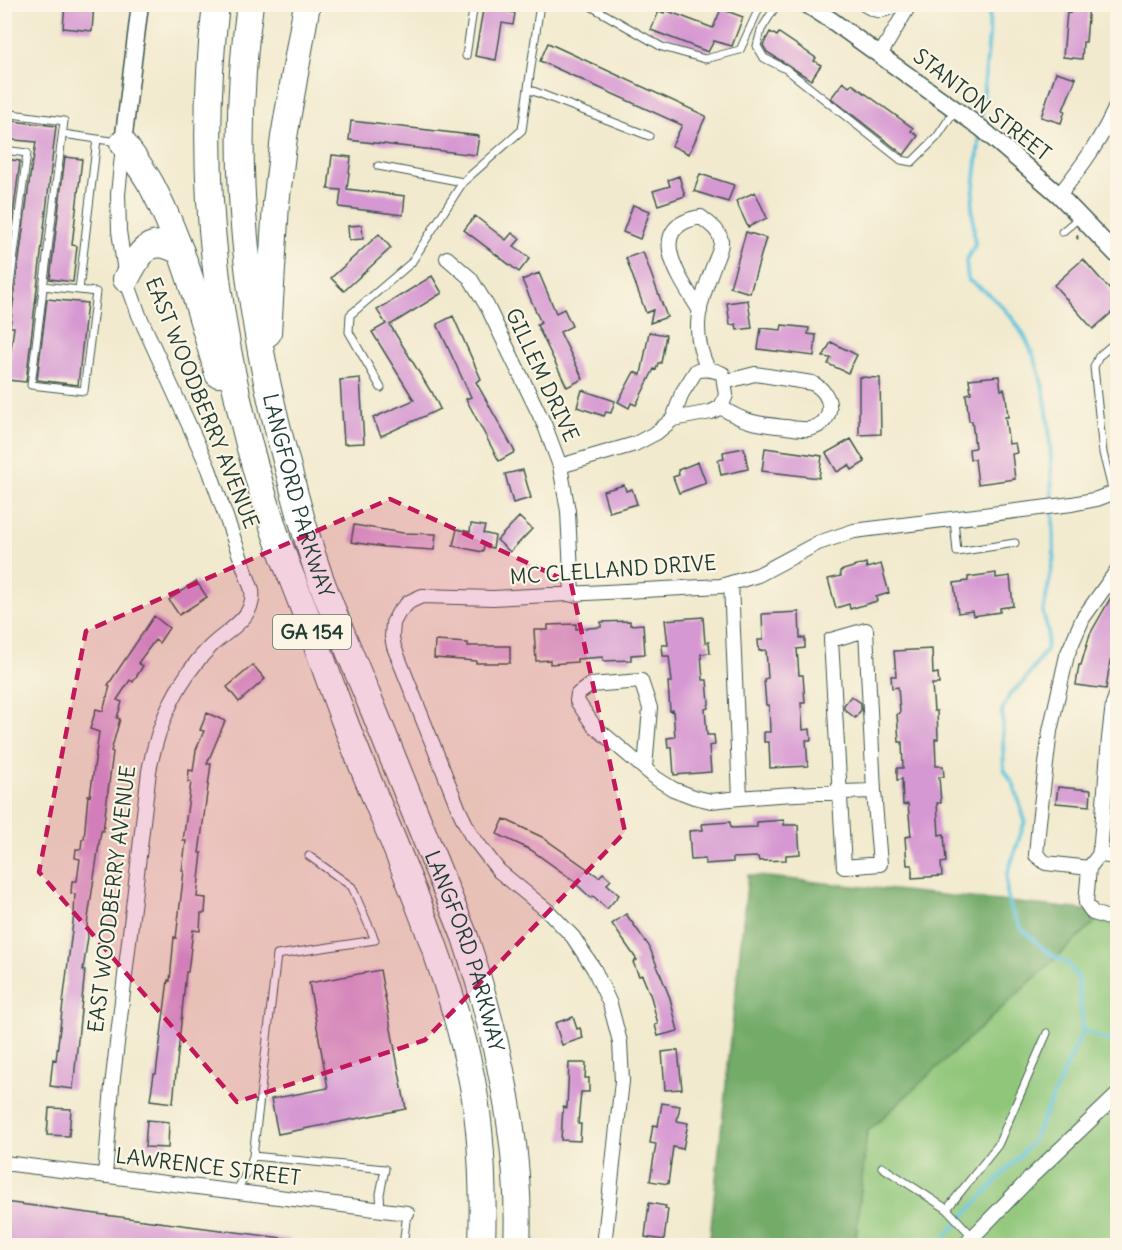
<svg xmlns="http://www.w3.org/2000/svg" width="1122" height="1250" font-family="Delius,sans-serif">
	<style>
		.green { fill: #8fc679; stroke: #578256; stroke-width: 1.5 }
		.forest { fill: #73ab69; stroke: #49744e; stroke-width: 1.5 }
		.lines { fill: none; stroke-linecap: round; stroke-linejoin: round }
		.stream { stroke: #5ec2db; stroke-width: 4 }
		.building { fill: #d698d2 }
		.service-casing { stroke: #3e574b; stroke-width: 9 }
		.minor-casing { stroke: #3e574b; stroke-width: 16 }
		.tertiary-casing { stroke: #3e574b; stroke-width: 19 }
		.motorway-casing { stroke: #3e574b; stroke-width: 28 }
		.path { stroke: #3e574b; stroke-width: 2; stroke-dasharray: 4.5 4.5; stroke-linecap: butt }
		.service { stroke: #fff; stroke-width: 7 }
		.minor { stroke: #fff; stroke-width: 14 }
		.tertiary { stroke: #fff; stroke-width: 16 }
		.motorway { stroke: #fff; stroke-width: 26 }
		.marked { fill: #c2185b; fill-opacity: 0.2; stroke: #c2185b; stroke-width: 4.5; stroke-dasharray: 12 8; stroke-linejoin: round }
		.labels { text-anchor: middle; stroke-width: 4.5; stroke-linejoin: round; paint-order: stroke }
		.shield { fill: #fcf5e5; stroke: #617469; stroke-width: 1.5 }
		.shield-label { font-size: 20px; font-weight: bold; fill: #1f3d34 }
		.street-label { font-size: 21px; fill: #1f3d34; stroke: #fcf5e5 }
	</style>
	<rect width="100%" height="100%" fill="#fcf5e5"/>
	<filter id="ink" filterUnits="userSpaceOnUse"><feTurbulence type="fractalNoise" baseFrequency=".0167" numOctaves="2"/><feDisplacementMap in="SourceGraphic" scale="12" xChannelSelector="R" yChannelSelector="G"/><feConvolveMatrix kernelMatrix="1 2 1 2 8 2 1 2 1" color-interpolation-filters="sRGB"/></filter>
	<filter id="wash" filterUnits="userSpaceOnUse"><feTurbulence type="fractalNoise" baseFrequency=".008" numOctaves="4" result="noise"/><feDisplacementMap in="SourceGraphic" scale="24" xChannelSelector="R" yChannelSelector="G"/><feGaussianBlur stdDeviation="1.35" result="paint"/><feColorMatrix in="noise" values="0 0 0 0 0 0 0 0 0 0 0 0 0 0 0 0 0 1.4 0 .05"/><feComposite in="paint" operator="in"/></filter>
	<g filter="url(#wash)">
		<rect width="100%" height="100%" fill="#f1eace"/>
		<path class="green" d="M1106 912 1117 913V1245L855 1246 867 1132Z"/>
		<path class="forest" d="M748 875 1106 912 867 1132 855 1245 709 1246Z"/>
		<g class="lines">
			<path class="stream" d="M981 120 989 36 990 4
				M980 134 972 206 975 245 966 261 968 280C1051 328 1050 416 1052 502
				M1083 1031 1118 1044
				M933 1246 943 1239 1032 1142 1083 1031 1078 978 1067 963 1050 954 1022 929 1012 912 1007 894V875L1025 821 1014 785 1004 769 1002 711 1010 694 1024 681 1046 650 1048 631 1043 613 1054 556 1053 510"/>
		</g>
		<g id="blocks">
			<path class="building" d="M65 4H94L92 31 63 28Z
				M484 4H505L504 11 515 13 513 25 502 23 496 60 475 56Z
				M1070 4H1089L1086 42H1083L1082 59 1063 57 1067 12 1070 13Z
				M721 9 743 17 732 46 714 41 708 52 651 30 659 11 664 13 665 10 713 28Z
				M770 32 777 36 779 33 816 58 814 61 821 65 811 80 767 52 763 45Z
				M548 43 706 116 689 154 672 146 682 125 540 61Z
				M1056 72 1076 78 1063 110 1065 111 1061 123 1041 117Z
				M843 82 849 87 852 84 913 128 911 131 918 136 904 155 831 98Z
				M4 120 56 126 26 382 7 380 14 327H10L32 162H33L36 142 4 139Z
				M351 121 479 136 476 155 349 140Z
				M332 155 351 157 347 189 405 196 403 215 339 207 341 190 328 189Z
				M65 157 82 159 72 245 77 246 73 282 50 279Z
				M4 159 20 161 4 284Z
				M700 174 734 185 728 202 694 191Z
				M679 176 685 196 658 205 653 191 670 186 668 180Z
				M755 192 767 218 748 227 736 201Z
				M633 205 650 211 640 239 623 232Z
				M475 216 506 240 512 233 520 239 514 246 530 258 519 272 464 230Z
				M362 225 363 239 349 240 348 226Z
				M746 232 766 238 750 293 730 287Z
				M379 234 391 248 344 291 331 278Z
				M643 252 667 317 650 323 653 310 646 313 626 258Z
				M1083 259 1118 299V307L1093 329 1054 285Z
				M539 273 556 313 564 309 572 326 560 332 583 379 567 387 537 325 541 323 522 280Z
				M432 276 442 293 390 325 431 392H432L440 409 381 436 373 418 414 400 372 332 386 324 377 310Z
				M47 299 87 303 78 385 37 380Z
				M748 300 752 328 737 330 736 324 730 325 727 303Z
				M453 316 481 379 476 382 515 452 499 461 466 399 471 397 437 324Z
				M782 325 809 328 808 334 816 335 814 356 758 349 761 328 781 330Z
				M649 332 666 335 661 363H658L656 370 654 369 636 405 631 403 629 408 618 402 634 372 641 375Z
				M831 342 857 355 848 373 828 364 831 358 823 357Z
				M999 376 1001 390 1004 389 1006 396 1008 417H1005L1009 444 1015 443 1017 453 1012 454 1015 479 978 484 975 459H970L969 449 975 448 972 421H969L966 394 971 393 969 379Z
				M859 377 880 378 881 434 859 435Z
				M360 378 364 443 344 444 340 380Z
				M582 390 615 401 611 413 606 412 604 416 577 407Z
				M851 439 865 462 852 470 849 465 837 472 826 453Z
				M744 448 748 469 721 475 718 460 724 459 723 452Z
				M765 448 822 456 819 478 762 471Z
				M698 462 706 483 679 493 673 477 679 475 678 470Z
				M523 470 531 498 513 503 505 474Z
				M624 485 626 491 632 489 637 504 609 512 603 491Z
				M519 517 532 529 510 552 497 540Z
				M471 524 485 526 483 533 495 536 493 548 484 546 483 552 453 546 457 529 470 532Z
				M354 525 403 533 436 534 434 550 384 547 351 542Z
				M866 563 867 568 881 564 889 593 876 597 877 601 850 609 849 604 836 608 828 579 841 576 840 571Z
				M996 573V578L1010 576 1013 606 1000 608V612L973 616 972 611 958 613 954 583 968 581V577Z
				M196 581 207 597 179 615 169 600Z
				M1118 585V657L1116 663 1110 661 1106 689 1076 685 1079 665H1081L1090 634Z
				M799 612 800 638H805V648L797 649 799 675H803L805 703H801L803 730 810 729 811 740H806L808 766 770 768 769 742H764V732H770L769 705H766L764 679 768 678 766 650 759 651 758 640H763L762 614Z
				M154 616 169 628 159 643 155 640 138 663 143 666 133 682 130 680 117 700 122 702 117 718 120 719 111 751 113 752 103 831H101L87 925 88 937 83 970H85L73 1089 50 1086 53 1059 56 1060 74 914 75 894 71 893 72 881H77L80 859 75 858 76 849H81L82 839H84L88 795 90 796 99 732 90 729 96 709 103 711 110 686 108 685Z
				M703 617 705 643 709 642 710 653 701 654 703 680H707L709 703 708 708 705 709 707 735H714L715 745 709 746 711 772 674 775 672 747 668 748 667 738 675 737 673 710 670 711 668 682H672L669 656H663L662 645H668L665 620Z
				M630 621V625L643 624 645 654 631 655V660L603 661V657L577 659V662L550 664V660L536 661 534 630H548V625L576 624V629L601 627V622Z
				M435 641 468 643V646H510V663H476V661L434 658Z
				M932 649 933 674 938 673 939 684H932L934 711H937L938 739H935L936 766H943L944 777H939L941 803H937L939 835 944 834 946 862 941 863 942 876 912 878V865H907L905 837 911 836 908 804 903 805 902 779 897 780V768H903L902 742H899L897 714 900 713 898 687 892 688 891 676H896L894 651Z
				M253 665 265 679 239 702 227 687Z
				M851 696 861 703V710L855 718 844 709V705Z
				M207 713 225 721 207 764H211L199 853H202L197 897 206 898 205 913H201L200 931 193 930 188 972H186L173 1103 150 1100 154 1074H156L168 980 170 981 174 937 176 938 184 871H182L186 841H183L191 782H188L189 770 193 771 196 750 204 731 200 730Z
				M1058 787 1091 790 1090 806 1056 803Z
				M504 819 542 837 599 877 603 873 611 880 607 884 619 895 607 909 593 896 591 898 576 884 577 883 531 850 497 834Z
				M784 820V825H798L800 854 786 855V860L759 861 758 857 733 858V862L705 864V859L691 860 689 831 703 830 702 824 730 822 731 828 757 827V822Z
				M626 914 649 946 670 998 678 1031 658 1036 655 1025 658 1024 651 997 642 975 639 976 633 962 637 960 612 924Z
				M380 970 406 1109 278 1134 271 1099 328 1088 309 983Z
				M573 1017 577 1029 580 1028 583 1038 562 1045 555 1023Z
				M678 1050 682 1089 665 1090 662 1052Z
				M569 1063H586L585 1078H589V1092H581L578 1124H581L580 1141 561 1140 563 1107 567 1108Z
				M662 1103 680 1106 677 1121 688 1123 683 1149 673 1147 668 1184 650 1181 656 1144 650 1143 653 1125 658 1126Z
				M49 1108 71 1109 69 1136 47 1135Z
				M147 1120 169 1122 168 1148 145 1147Z
				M4 1202 290 1239V1245H4Z
				M649 1203 666 1206 665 1208 668 1209 664 1240 645 1237Z"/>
		</g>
	</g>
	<g filter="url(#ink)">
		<use href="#blocks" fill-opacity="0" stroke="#3e574b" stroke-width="1.5"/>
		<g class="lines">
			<defs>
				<path id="service" d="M587 4 662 47 705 59 740 50 761 4
					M777 4 761 30 757 46 764 58 786 69 901 160 912 162 937 137 955 110
					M858 4C880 21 884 12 908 5
					M466 56 474 4
					M528 89 649 136
					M4 113 64 121 31 385 84 391 96 292 79 290 97 139
					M63 134 118 142
					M4 150 27 153 4 332
					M378 166 463 182
					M1062 232 1080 217
					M43 286 79 290
					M381 388 349 332 350 315 411 263 463 182 522 130 540 4
					M1113 493 1103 453 1094 367 1099 356 1118 340
					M954 519 957 552 1015 543
					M309 856 352 887 375 940 277 955 253 1156 385 1169 380 1194 381 1210
					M882 1167 947 1209 973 1237
					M236 1192 247 1172 253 1156
					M947 1209 998 1145 1047 1033
					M403 1246 407 1213"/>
				<path id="minor" d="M880 55 910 4
					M1059 195C1083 165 1103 137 1118 102
					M447 258 470 278 487 306 545 426 560 466 568 511 572 595
					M700 311C682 281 641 227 701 217 709 224 720 230 721 241 722 248 716 259 713 267 699 304 690 332 708 369
					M673 419 682 393 696 371C706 368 714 369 723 374L724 382
					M560 466 635 444 656 433 673 419 711 412 721 407 726 395 724 382 755 374 812 383C835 394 836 423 809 429 802 430 793 428 786 427 759 424 744 423 721 407
					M1118 690 1113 704 1109 738 1101 842 1099 855 1089 868 1086 903 1093 913 1118 921
					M645 768 650 708 641 681 590 685 578 694 577 701 594 726 657 779 673 789 694 797 711 801 740 798 731 583
					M740 798C784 794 829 792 874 791L866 630 831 640 844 867 880 864 874 791
					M1099 855 1118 857
					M1089 868 1046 863 1036 855 1039 822 1050 731 1067 655 1083 618 1118 569
					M4 1163 407 1213
					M105 1176 112 1086 149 771C158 724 176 681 210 647 227 630 256 618 252 590L209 469 139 315 126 279 119 231 118 194 123 146
					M604 1246 622 1081 620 1042 610 1004 594 969 573 937 549 912 499 871 471 835 459 810 394 647 392 637 393 623 399 612 409 602 422 596 493 598 721 586 758 575 818 543 854 531 1072 504 1097 499 1118 491
					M964 1246 1031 1177 1118 1094"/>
				<path id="tertiary" d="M806 4 831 20 981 128 1059 195 1118 256
					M123 143 140 4"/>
				<g id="motorway">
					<path d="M216 4C195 180 217 352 271 520 279 547 290 573 300 599 315 639 329 680 344 720 388 834 443 946 469 1066 482 1124 484 1186 482 1246"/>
					<path id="s1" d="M250 4C228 162 246 315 288 468 297 504 307 540 319 575 336 621 355 666 374 711 404 786 435 862 465 937 496 1032 522 1145 517 1246"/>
					<path d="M123 143C133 157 144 171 152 186 183 245 200 310 218 374"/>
					<path d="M126 279C140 252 149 233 181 252"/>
					<path d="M268 333 276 204 284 137 307 4"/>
				</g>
			</defs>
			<use href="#service" class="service-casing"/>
			<use href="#minor" class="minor-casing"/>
			<use href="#tertiary" class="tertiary-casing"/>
			<use href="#motorway" class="motorway-casing"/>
			<path class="path" d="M1077 235 1078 242"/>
			<use href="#service" class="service"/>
			<use href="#minor" class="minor"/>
			<use href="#tertiary" class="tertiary"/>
			<use href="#motorway" class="motorway"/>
		</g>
	</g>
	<path class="marked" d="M390 499 571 583 625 832 425 1040 237 1102 39 872 86 631Z"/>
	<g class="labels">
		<rect class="shield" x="273" y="615" width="78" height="34" rx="4.5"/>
		<g class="shield-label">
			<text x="312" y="639">GA 154</text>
		</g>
		<g class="street-label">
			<text transform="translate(982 105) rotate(38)" y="7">STANTON STREET</text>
			<text transform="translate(542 375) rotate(65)" y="7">GILLEM DRIVE</text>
			<text transform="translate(202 403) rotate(68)" y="7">EAST WOODBERRY AVENUE</text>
			<text dy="7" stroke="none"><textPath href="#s1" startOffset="498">LANGFORD PARKWAY</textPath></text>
			<text transform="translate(613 570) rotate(-4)" y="7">MC CLELLAND DRIVE</text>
			<text transform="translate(112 899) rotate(-83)" y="7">EAST WOODBERRY AVENUE</text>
			<text dy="7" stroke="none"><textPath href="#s1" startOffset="984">LANGFORD PARKWAY</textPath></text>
			<text transform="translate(208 1167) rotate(7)" y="7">LAWRENCE STREET</text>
		</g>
	</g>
	<rect width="1122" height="1250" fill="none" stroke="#fcf5e5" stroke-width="24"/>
</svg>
